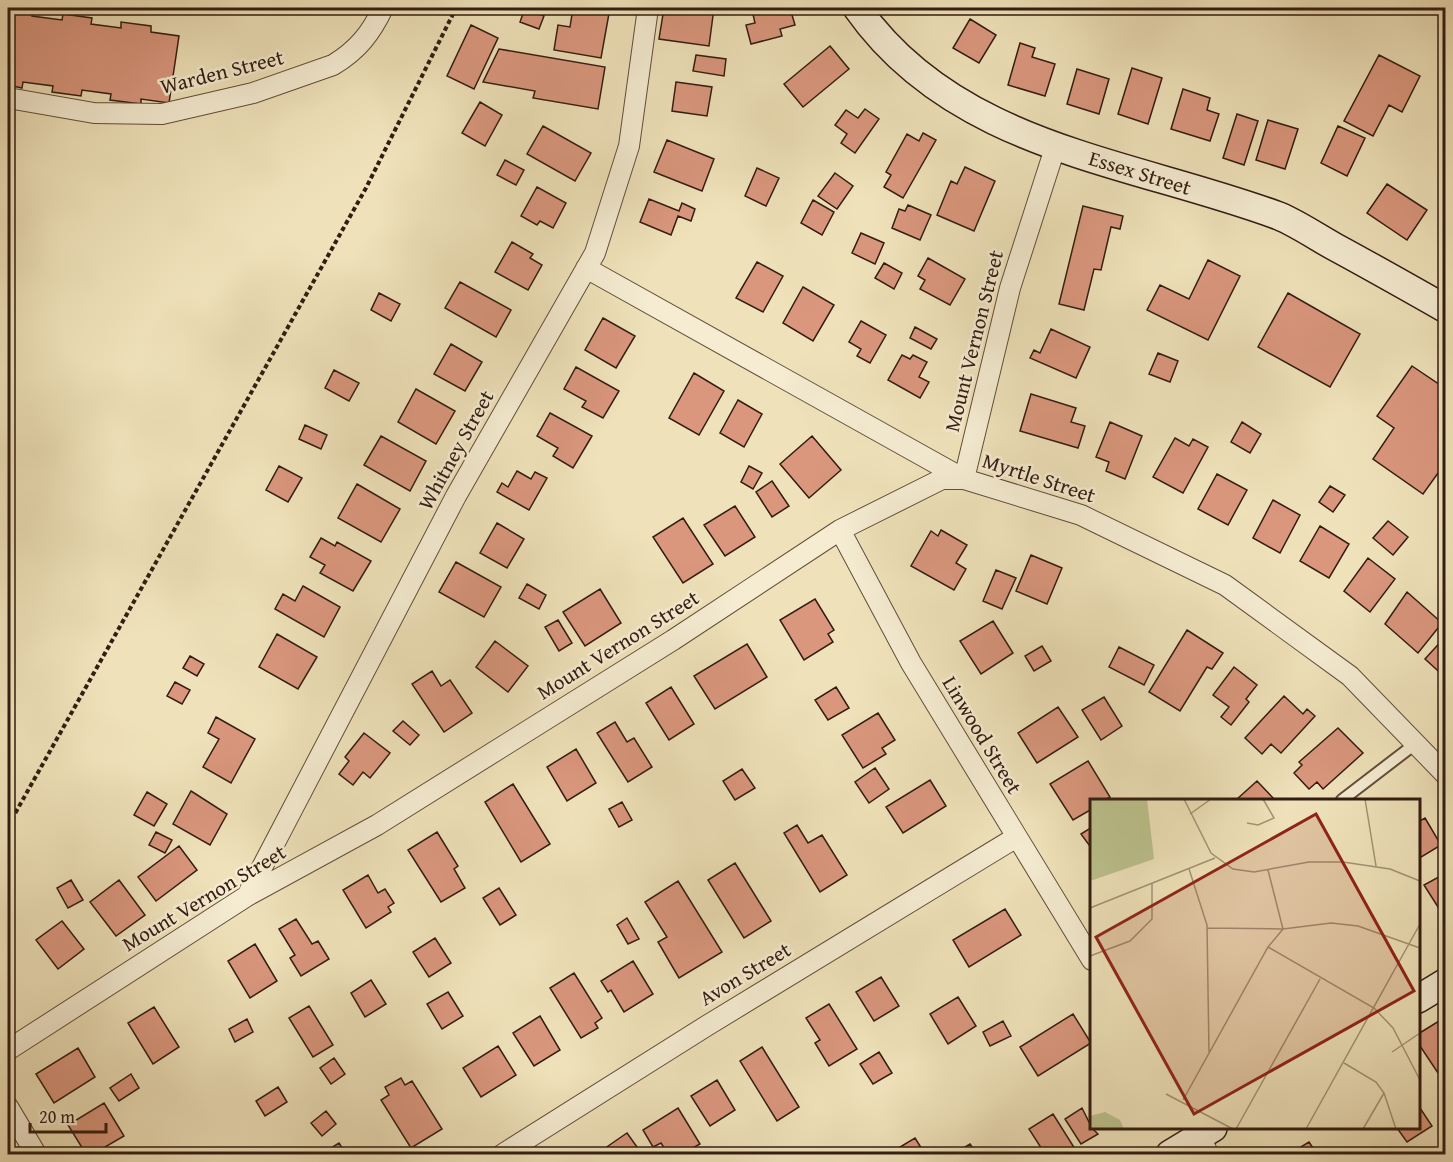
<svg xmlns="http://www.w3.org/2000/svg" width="1453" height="1162" font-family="'Gentium Book Plus',serif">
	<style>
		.building { fill: #da977e; stroke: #331c10; stroke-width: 1.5 }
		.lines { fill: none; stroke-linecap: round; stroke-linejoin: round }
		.service-casing { stroke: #624e3a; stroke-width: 14 }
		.minor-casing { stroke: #624e3a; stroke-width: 22 }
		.secondary-casing { stroke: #331c10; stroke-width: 30 }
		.path { stroke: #331c10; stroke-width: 4; stroke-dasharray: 4.5 3; stroke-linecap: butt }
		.service { stroke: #f5ecd2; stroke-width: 10 }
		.minor { stroke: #f5ecd2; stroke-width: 20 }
		.secondary { stroke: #f5ecd2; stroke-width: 27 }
		.labels { text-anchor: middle; stroke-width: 5; stroke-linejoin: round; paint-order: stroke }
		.street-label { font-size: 21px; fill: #331c10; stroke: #f5ecd2 }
		.inset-road { fill: none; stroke: #a49376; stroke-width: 1.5 }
		.view { fill: #8f2418; fill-opacity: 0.15; stroke: #8f2418; stroke-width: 3 }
		.inset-edge { fill: none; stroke: #331c10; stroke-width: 3 }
	</style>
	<rect width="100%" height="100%" fill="#efe2ba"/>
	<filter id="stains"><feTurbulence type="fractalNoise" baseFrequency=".00333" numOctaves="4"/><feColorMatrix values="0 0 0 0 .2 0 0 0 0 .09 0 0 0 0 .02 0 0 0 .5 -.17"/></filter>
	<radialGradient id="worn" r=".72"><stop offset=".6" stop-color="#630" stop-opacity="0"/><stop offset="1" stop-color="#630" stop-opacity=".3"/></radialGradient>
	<path class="building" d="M8 8 33 10 32 16 62 20 63 14 92 18 91 24 121 28V22L151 26V32L179 36 169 103 141 99V104L110 100 111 94 82 90 81 96 52 92 53 86 23 82 22 88 8 85Z
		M525 8 544 16 539 29 520 22Z
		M573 8H610L601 58 554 50 558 25 570 27Z
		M664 8H714L709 46 659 39Z
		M744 8H790L795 25 780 29 782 36 751 44 746 25 755 23 752 10 745 12Z
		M970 19 996 35 979 63 953 48Z
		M471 25 498 38 474 89 447 76Z
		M1020 43 1035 48 1032 57 1055 64 1045 96 1008 85Z
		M830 46 849 69 803 107 784 84Z
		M499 49 605 67 598 109 533 98 535 91 483 82Z
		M696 55 726 59 724 76 693 71Z
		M1379 55 1420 76 1402 112 1389 105 1373 136 1344 121Z
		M1132 68 1162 78 1148 124 1118 114Z
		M1077 69 1109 79 1099 114 1067 104Z
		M676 82 712 87 707 116 672 111Z
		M1183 89 1210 98 1207 110 1219 114 1210 141 1171 129Z
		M480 102 502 115 485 146 462 133Z
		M865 109 879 119 855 153 841 143 847 134 835 125 846 110 858 118Z
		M1237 114 1258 121 1244 165 1223 158Z
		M1268 120 1298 129 1285 169 1256 160Z
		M543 126 591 153 575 181 527 154Z
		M1338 126 1365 138 1347 176 1321 163Z
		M923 133 936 140 903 198 884 187 891 175 886 172 907 134 919 141Z
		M667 140 714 159 702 191 654 172Z
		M505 160 524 170 516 185 497 175Z
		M965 167 995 181 974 231 937 215 951 181 957 184Z
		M757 168 779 178 766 206 745 196Z
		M835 173 853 186 837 209 818 196Z
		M1387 184 1427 210 1407 240 1367 213Z
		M537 187 566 203 553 228 540 221 537 225 521 216Z
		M649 199 679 211 682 203 695 209 691 221 678 216 671 235 640 222Z
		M813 200 834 212 822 235 801 223Z
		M908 205 931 215 920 240 892 228 899 209 905 211Z
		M1083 206 1123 216 1120 229 1111 227 1101 270 1094 269 1084 310 1059 304Z
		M861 233 884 243 875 264 852 253Z
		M512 242 533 254 530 258 542 265 528 290 495 272Z
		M928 258 965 279 950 305 920 289 925 280 918 276Z
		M1208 260 1240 276 1208 340 1147 310 1160 285 1189 299Z
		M757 262 783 276 763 312 736 298Z
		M884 263 902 273 894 289 875 278Z
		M460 282 511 310 496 337 445 308Z
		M803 287 834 305 813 341 783 323Z
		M379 293 400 304 391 321 371 310Z
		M1288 293 1360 334 1330 387 1258 347Z
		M603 318 635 336 616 368 585 350Z
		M861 321 886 335 870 363 857 356 861 349 849 342Z
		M915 327 937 339 931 349 910 338Z
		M1051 329 1090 347 1076 378 1030 358 1034 350 1040 353Z
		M451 344 482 362 465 391 434 374Z
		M1158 353 1178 361 1170 382 1149 374Z
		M902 355 910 359 913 355 927 362 919 377 929 382 920 398 888 380Z
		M1412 366 1446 389V462L1423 494 1373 459 1394 428 1377 416Z
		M576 367 619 391 603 418 582 407 586 401 564 389Z
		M334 370 359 383 349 401 325 388Z
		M694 373 724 391 699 435 669 418Z
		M416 389 455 411 436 444 398 422Z
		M1031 394 1076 408 1071 422 1085 426 1078 448 1020 431Z
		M738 400 762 414 744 447 720 433Z
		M550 413 592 436 573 468 553 456 558 448 537 436Z
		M1110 422 1142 436 1125 479 1106 471 1109 462 1096 457Z
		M1242 422 1261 434 1250 453 1231 442Z
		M305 425 327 435 321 449 299 439Z
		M381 436 426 461 410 491 364 465Z
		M812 436 841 470 809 498 780 464Z
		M1175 438 1189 446 1193 439 1208 447 1183 493 1153 477Z
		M279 466 302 478 288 502 266 490Z
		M749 466 762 473 753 489 741 482Z
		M517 471 531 479 535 472 547 478 529 510 497 492 502 483 508 487Z
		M1217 474 1247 490 1228 525 1198 509Z
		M772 481 789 506 772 517 756 492Z
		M357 484 400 509 381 542 338 518Z
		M1330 486 1345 495 1333 512 1319 502Z
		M1273 500 1300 515 1280 553 1253 538Z
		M735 506 755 537 725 556 704 525Z
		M683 518 713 564 683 583 653 537Z
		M1388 521 1408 537 1393 555 1373 538Z
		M497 523 524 539 507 568 480 553Z
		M1320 526 1349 544 1329 578 1300 561Z
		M941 530 967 545 956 563 966 569 954 590 911 566 931 531 938 536Z
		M321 538 335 546 337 542 371 561 353 591 320 573 325 565 310 557Z
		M1031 555 1062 568 1047 604 1016 591Z
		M1368 558 1395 579 1370 612 1344 591Z
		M456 562 501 587 484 617 439 592Z
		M996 570 1016 578 1002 609 983 601Z
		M527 584 546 595 539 609 519 598Z
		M303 586 340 607 324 637 275 609 283 594 295 601Z
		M600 589 621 623 585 646 563 612Z
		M1407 592 1442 623 1418 653 1385 624Z
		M815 599 834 630 828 634 833 642 804 660 780 620Z
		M558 620 572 643 559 651 545 627Z
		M993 621 1013 653 981 674 960 641Z
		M1187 630 1223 653 1212 669 1207 667 1180 711 1149 692Z
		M277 634 317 657 298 689 259 667Z
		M1445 637 1446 638V678L1425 659Z
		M495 641 528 666 508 692 476 667Z
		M747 644 767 677 715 709 694 676Z
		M1042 646 1051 661 1034 671 1025 656Z
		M1119 647 1154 665 1144 685 1109 667Z
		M190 656 204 664 197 676 183 668Z
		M1234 667 1257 685 1246 699 1249 702 1231 725 1221 717 1229 707 1213 695Z
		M432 671 441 686 450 680 472 713 444 732 412 684Z
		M175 682 190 690 182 704 167 696Z
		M671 687 694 724 669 740 646 703Z
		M836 687 849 708 828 720 815 700Z
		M1284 696 1303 714 1307 709 1315 716 1281 753 1271 744 1262 754 1245 738Z
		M1104 697 1122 726 1101 740 1082 710Z
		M1058 707 1078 737 1037 763 1018 733Z
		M878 713 895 740 882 748 886 754 863 768 842 735Z
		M216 717 255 739 231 783 203 767 219 739 208 733Z
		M403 721 419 735 410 745 393 731Z
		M615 722 627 742 634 738 652 767 628 782 597 733Z
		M1338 728 1363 753 1323 789 1317 782 1309 789 1294 773 1302 765 1299 762Z
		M364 733 390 753 370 778 363 772 353 785 339 774 349 761 345 757Z
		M576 749 596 783 567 801 547 767Z
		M1088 761 1110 797 1105 800H1092V809L1073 820 1050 784Z
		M875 768 889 789 869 803 855 782Z
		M742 769 755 788 735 800 723 781Z
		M930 780 946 806 903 833 886 807Z
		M1257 781 1275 800H1236Z
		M513 784 550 844 521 862 485 802Z
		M191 791 227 814 210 845 173 824Z
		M147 792 167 804 154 826 134 815Z
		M622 802 632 820 619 827 609 809Z
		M1425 818 1441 845 1418 859V822Z
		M797 825 808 843 822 835 847 875 820 892 784 833Z
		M1092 827V849L1081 834Z
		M156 832 172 840 165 853 149 845Z
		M437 832 458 866 454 869 465 888 441 902 408 850Z
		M179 846 197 870 156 901 138 877Z
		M735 863 771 921 744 938 708 880Z
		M1446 873V918H1445L1424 885Z
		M368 875 378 893 385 889 394 903 388 907 391 912 366 928 343 890Z
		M71 880 83 900 68 908 57 888Z
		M119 880 145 915 116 936 90 902Z
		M678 881 722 952 679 978 658 942 667 937 645 902Z
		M499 888 516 915 500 925 483 898Z
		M1005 909 1021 935 969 967 953 940Z
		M627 918 639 939 628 944 617 925Z
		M296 919 312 944 318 941 329 959 301 976 290 958 295 955 279 929Z
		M62 921 84 949 58 969 36 940Z
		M435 938 451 963 429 977 413 952Z
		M255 944 277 981 250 998 228 961Z
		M633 961 653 994 624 1012 611 990 608 992 601 981Z
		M574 973 602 1018 595 1023 598 1028 581 1038 550 988Z
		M881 977 899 1006 874 1021 856 992Z
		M371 980 386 1004 365 1017 351 993Z
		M448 992 463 1016 442 1029 427 1004Z
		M958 997 976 1026 948 1044 930 1014Z
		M829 1004 857 1049 829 1066 815 1043 820 1040 806 1018Z
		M309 1006 333 1045 313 1057 289 1018Z
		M154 1007 179 1047 153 1064 128 1023Z
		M1073 1014 1091 1043 1038 1076 1020 1047Z
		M540 1016 560 1050 534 1066 513 1033Z
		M247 1019 253 1032 235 1042 229 1029Z
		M1003 1021 1011 1036 990 1046 983 1032Z
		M1439 1021 1446 1031V1085L1418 1043V1034Z
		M498 1046 516 1075 481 1097 463 1068Z
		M762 1047 799 1107 777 1121 740 1061Z
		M78 1048 95 1077 54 1103 36 1074Z
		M879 1052 892 1073 873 1084 860 1064Z
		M334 1058 345 1074 331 1084 320 1068Z
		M131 1074 139 1088 119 1101 110 1088Z
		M401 1078 405 1085 412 1081 442 1129 411 1148 381 1100 389 1095 385 1087Z
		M717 1080 735 1110 710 1126 691 1096Z
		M278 1087 287 1102 265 1116 256 1101Z
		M104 1103 124 1136 93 1154H86L68 1125Z
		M1418 1105 1432 1126 1407 1142 1397 1128H1418Z
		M678 1108 700 1144 682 1154H668L661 1143 653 1147 643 1130Z
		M1082 1108 1092 1128 1098 1134 1081 1144 1065 1119Z
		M326 1111 336 1124 322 1136 311 1123Z
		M1053 1114 1075 1149 1065 1154H1045L1029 1129Z
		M627 1133 642 1154H599L598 1153Z
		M915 1138 925 1154H897L895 1150Z
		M1309 1142 1317 1154H1289Z
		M339 1143 346 1154H321Z
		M970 1144 977 1154H953Z"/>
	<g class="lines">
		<defs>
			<path id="service" d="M1342 800 1415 744"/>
			<path id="minor" d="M8 98 94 113 162 114 253 93 333 65C358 50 371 33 383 8
				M586 268 964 479 1081 515 1225 585 1350 676 1446 775
				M840 530 911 663 1092 960
				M247 896 456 496 595 253 629 146 648 8
				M8 1050 247 896 377 825 673 640 840 530 942 479H964L1010 288 1056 145
				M8 1107 36 1154
				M1197 1128 1208 1154
				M503 1154 708 1025 1015 838"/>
			<path id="secondary" d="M857 8C955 148 1131 161 1279 216 1298 224 1317 237 1335 247 1372 267 1409 288 1446 309
				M1418 999 1446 982
				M1170 1154 1213 1128"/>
		</defs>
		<use href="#service" class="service-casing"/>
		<use href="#minor" class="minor-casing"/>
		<use href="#secondary" class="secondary-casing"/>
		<path class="path" d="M8 826 366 188 456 8"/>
		<use href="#service" class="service"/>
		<use href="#minor" class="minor"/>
		<use href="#secondary" class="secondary"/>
	</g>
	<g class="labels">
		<g class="street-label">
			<text transform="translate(222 72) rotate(-14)" y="7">Warden Street</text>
			<text transform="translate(1140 173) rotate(17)" y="7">Essex Street</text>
			<text transform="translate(974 341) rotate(-76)" y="7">Mount Vernon Street</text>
			<text transform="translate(456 450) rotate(-61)" y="7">Whitney Street</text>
			<text transform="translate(1039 478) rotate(18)" y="7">Myrtle Street</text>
			<text transform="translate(618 645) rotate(-32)" y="7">Mount Vernon Street</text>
			<text transform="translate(982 735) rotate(59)" y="7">Linwood Street</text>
			<text transform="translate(204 898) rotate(-31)" y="7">Mount Vernon Street</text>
			<text transform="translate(745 974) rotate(-31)" y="7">Avon Street</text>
		</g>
	</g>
	<g transform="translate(1090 799)">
		<rect width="330" height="330" fill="#efe2ba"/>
		<path d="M0 0H57L64 60 0 82ZM15 313 30 321 34 330H0V317Z" fill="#bcc28d"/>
		<path class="inset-road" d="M94 0 121 54 143 70 164 73 219 63H253L300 70 330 82M275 0 286 67M100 15 121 0M157 24 168 26 184 19 173 0M99 70 117 126 119 253M0 109 125 59M117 129 193 130 241 124 268 127 330 149M178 148 284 209 303 229 330 281M0 157 40 142 62 120V84M302 253 330 234M254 264 286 283 294 294 306 330M76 295 143 330M93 301 178 148 193 130 178 71M146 330 230 180M216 330 330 125M273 330 294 294"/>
		<path class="view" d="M226 15 324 192 104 315 6 138Z"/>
		<rect width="330" height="330" class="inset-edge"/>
	</g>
	<rect width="1453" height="1162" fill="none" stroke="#efe2ba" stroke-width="30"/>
	<rect x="9" y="9" width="1435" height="1144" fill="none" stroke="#331c10" stroke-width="3"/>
	<rect x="15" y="15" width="1423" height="1132" fill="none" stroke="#331c10" stroke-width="1.5"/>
	<path d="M30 1123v9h76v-9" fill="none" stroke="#331c10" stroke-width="3"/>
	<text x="39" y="1123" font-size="18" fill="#331c10" stroke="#f5ecd2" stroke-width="4.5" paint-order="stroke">20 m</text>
	<rect width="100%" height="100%" filter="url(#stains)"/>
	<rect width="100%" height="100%" fill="url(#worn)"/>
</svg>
